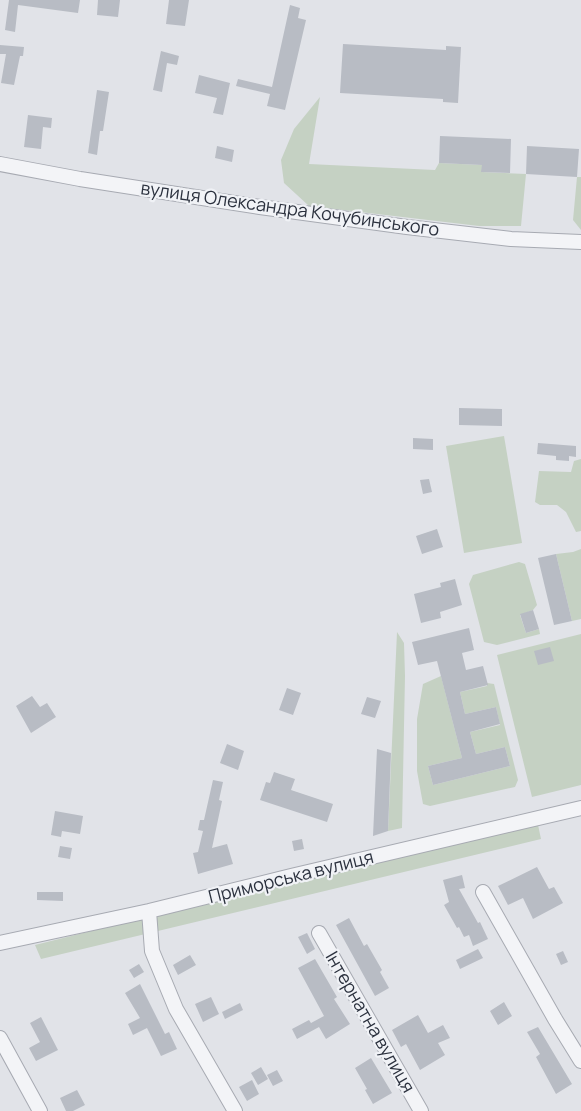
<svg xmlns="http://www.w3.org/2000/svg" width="581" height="1111" font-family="Manrope,sans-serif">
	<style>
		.green { fill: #c5d1c3 }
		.building { fill: #b8bcc4 }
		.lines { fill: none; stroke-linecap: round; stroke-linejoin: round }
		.minor-casing { stroke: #a7aab2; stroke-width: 16 }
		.minor { stroke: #f3f4f7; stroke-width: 14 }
		.labels { text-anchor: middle; stroke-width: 4.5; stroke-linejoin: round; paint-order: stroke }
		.street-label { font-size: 18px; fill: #2b313e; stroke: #f0f2f6 }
	</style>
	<rect width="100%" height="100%" fill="#e1e3e8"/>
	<path class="green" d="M320 97 309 164 435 170 439 163 482 165V172L526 174 521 226H479L309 206 284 183 281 160 294 129Z
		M577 177H581V230L573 220Z
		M504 436 522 543 464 553 446 446Z
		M581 459V531L576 532 566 512 557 505H540L535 502 539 471 571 472 574 461Z
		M581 549V619L572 621 556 554 573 552Z
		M519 562 525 564 537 605 533 610 520 615 526 633 539 629 540 634 497 645 484 642 469 584 473 575Z
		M397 632 404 643 405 676 402 828 388 831Z
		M581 634V785L532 797 497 655Z
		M441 676 462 758 428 766 433 785 510 766 505 747 476 754 470 732 500 725 496 707 465 714 460 692 487 686V683L494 684 518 780 515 787 430 806 423 804 417 771V719L423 684Z
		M537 820 541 839 41 959 35 945Z"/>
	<path class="building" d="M9 0H80L78 13 18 5 15 32 5 30Z
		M98 0H120L118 17 97 15Z
		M169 0H189L185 26 166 24Z
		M290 5 300 8 298 18 306 20 285 110 267 106 270 94 236 86 238 79 272 87Z
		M343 44 446 50V46L461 47 458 103 443 102V99L340 93Z
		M0 45 24 47 23 56H20L14 85 1 83 6 54H0Z
		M161 51 179 56 177 65 167 63 162 92 153 90Z
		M199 75 230 83 223 115 213 113 217 98 195 93Z
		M97 90 109 92 103 131H100L97 155 88 153Z
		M28 115 52 118 51 128 43 127 41 149 24 147Z
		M440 136 511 139 510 173 481 172 482 165 439 163Z
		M217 146 234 150 232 162 215 158Z
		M527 146 579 149 577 177 526 174Z
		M459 408 502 409V426L459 425Z
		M413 438 433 439V450L413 449Z
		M538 443 576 446V457L569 456V461L556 460V456L537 454Z
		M429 479 432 492 423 494 420 480Z
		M437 529 443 547 422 554 416 536Z
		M556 554 572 621 554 625 538 558Z
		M455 579 462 605 440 612 441 618 421 623 414 594 441 587 440 583Z
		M533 610 539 629 526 633 520 614Z
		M469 628 474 650 462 653 466 670 483 666 488 685 460 692 465 714 496 707 500 724 470 732 476 754 505 747 510 766 433 785 428 766 462 758 437 661 418 665 412 642Z
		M550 647 554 661 538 665 534 651Z
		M287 688 301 693 293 715 279 710Z
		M32 696 40 707 47 703 56 717 31 733 16 706Z
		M367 697 381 701 375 718 361 714Z
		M227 744 244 751 238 770 220 763Z
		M377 749 391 753 388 831 373 836Z
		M274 772 295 779 291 790 333 804 327 822 260 800 266 782 270 783Z
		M213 780 223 782 219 800 222 801 212 848 227 844 233 864 198 874 193 853 198 852 203 831 198 830 200 820H204Z
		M55 811 83 816 80 834 62 831 61 837 51 835Z
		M302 839 304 849 294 851 292 841Z
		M60 846 72 848 70 859 58 857Z
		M537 867 549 889 554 887 563 903 533 919 523 898 508 905 498 886Z
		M462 875 465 888 459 889 478 923 480 922 488 939 473 946 469 935 464 937 459 927 457 928 444 905 449 902 443 880Z
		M37 892H63V901L37 900Z
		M349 918 364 946 367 944 382 970 380 972 389 988 375 996 336 925Z
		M307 933 315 949 307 954 298 937Z
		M478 949 483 958 460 969 456 960Z
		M563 951 568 962 561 965 556 954Z
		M190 955 196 965 178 975 173 965Z
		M315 959 337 997 334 999 350 1024 326 1039 319 1027 297 1039 292 1029 309 1020 311 1023 324 1016 298 968Z
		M139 964 144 972 134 978 129 970Z
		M140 984 165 1034 169 1032 177 1049 161 1056 147 1028 133 1035 128 1024 140 1018 125 993Z
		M211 997 219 1014 203 1022 195 1004Z
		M504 1002 512 1016 498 1025 490 1011Z
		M240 1003 243 1010 225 1019 222 1012Z
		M418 1015 428 1033 443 1025 450 1038 438 1043 445 1055 420 1070 406 1044 401 1047 392 1030Z
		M41 1017 58 1050 36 1061 29 1048 40 1042 30 1023Z
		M538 1027 572 1084 556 1094 536 1057 540 1054 527 1032Z
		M371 1058 392 1093 373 1104 365 1090 367 1089 355 1068Z
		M261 1067 268 1079 258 1085 251 1073Z
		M277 1070 283 1081 273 1086 267 1075Z
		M252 1080 259 1094 247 1101 239 1087Z
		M77 1090 85 1105 73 1111H66L60 1098Z"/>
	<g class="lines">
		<defs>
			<path id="minor" d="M0 164 80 179 260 207 407 227 511 239 581 242
				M483 892 555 1019 581 1061
				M149 911 152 951 176 1009 235 1111
				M319 933 421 1111
				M0 943 149 911 291 876 581 808
				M0 1038 40 1111"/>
		</defs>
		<use href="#minor" class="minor-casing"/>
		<use href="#minor" class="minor"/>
	</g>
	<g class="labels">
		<g class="street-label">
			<text transform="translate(290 209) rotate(8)" y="6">вулиця Олександра Кочубинського</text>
			<text transform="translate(291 877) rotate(-14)" y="6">Приморська вулиця</text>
			<text transform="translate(370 1022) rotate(60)" y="6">Інтернатна вулиця</text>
		</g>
	</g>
</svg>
